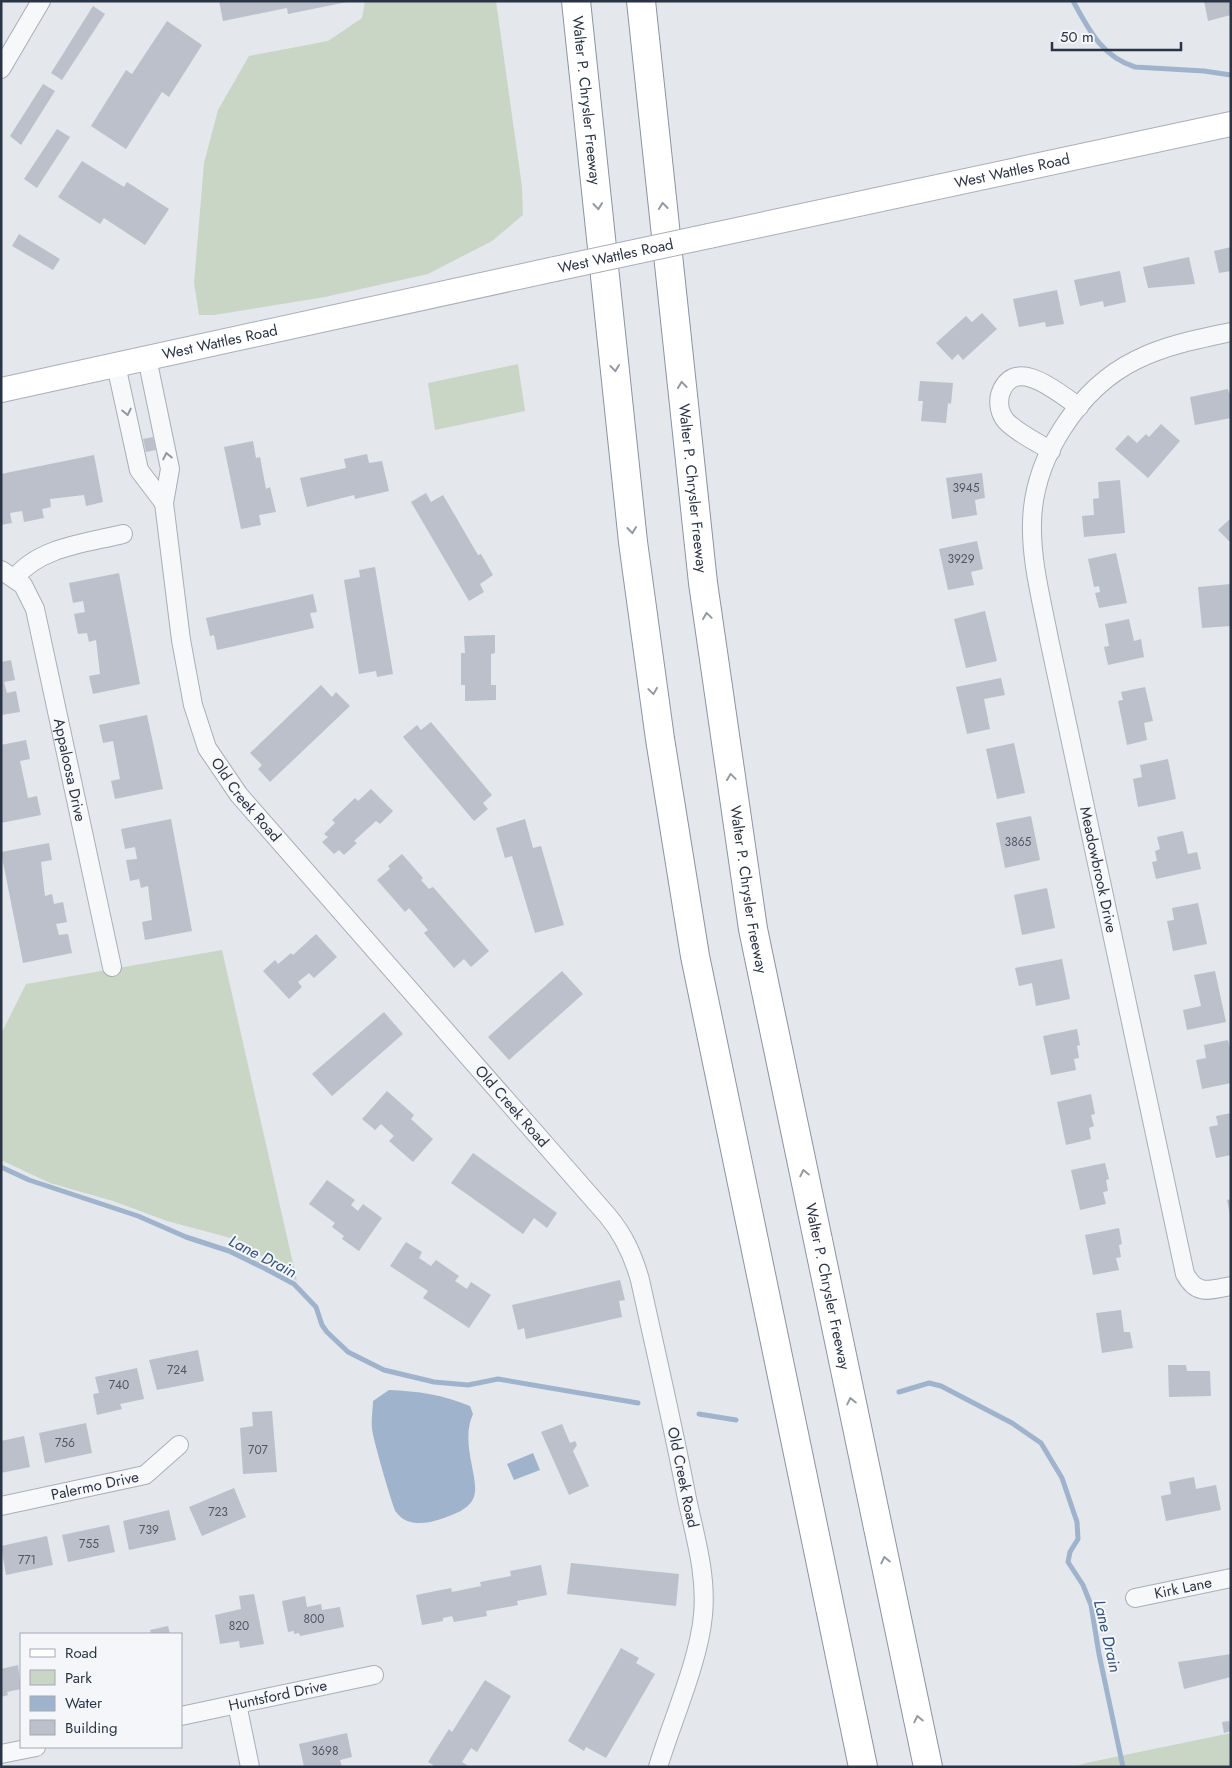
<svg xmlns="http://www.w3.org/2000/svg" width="1232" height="1768" font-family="Jost,sans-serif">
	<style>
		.green { fill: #c9d6c5 }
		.water { fill: #9fb4cc }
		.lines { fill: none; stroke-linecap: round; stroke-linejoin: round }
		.stream { stroke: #9fb4cc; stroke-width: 5 }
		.building { fill: #bbc0ca }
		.street-casing { stroke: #a9aeb7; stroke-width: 20 }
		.secondary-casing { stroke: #a9aeb7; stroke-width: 26 }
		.highway-casing { stroke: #8b94a3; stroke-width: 30 }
		.street { stroke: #f7f8fa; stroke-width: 18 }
		.secondary { stroke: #fff; stroke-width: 24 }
		.highway { stroke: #fff; stroke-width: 28 }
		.secondary-bridge-casing { stroke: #a9aeb7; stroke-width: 26; stroke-linecap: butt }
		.secondary-bridge { stroke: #fff; stroke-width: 24 }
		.oneway { stroke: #959aa2 }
		.oneway2 { stroke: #9196a0 }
		.labels { text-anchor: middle; stroke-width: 4; stroke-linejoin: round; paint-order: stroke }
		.number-label { font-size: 12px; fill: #4f5766 }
		.street-label { font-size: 15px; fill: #2b3445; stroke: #f4f6f9 }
		.water-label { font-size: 16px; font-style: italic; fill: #34527a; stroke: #f4f6f9 }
	</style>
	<rect width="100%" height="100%" fill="#e4e7ec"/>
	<path class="green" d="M365 1H496L522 187 523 215 492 241 428 274 325 297 214 315H199L194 283 204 163 218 110 249 56 328 41 362 18Z
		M518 364 525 411 435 430 428 383Z
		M222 950 297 1281 238 1240 167 1221 113 1201 50 1183 1 1160V1034L26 984Z
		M1231 1733V1767H1074L1086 1763Z"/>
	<path class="water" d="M389 1390C418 1391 443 1395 470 1406L473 1414C459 1445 482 1481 473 1499 468 1510 452 1515 441 1519 426 1524 407 1527 396 1512 393 1508 372 1436 372 1428 371 1419 373 1409 373 1401Z
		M533 1453 540 1470 514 1480 507 1464Z"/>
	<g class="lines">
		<path class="stream" d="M1073 1C1089 30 1102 57 1135 67L1204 71 1231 75
			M1 1167 29 1180 138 1216 186 1237 229 1251 264 1268 294 1284 316 1307 322 1325 327 1332 348 1352 384 1370 434 1382 468 1385 498 1379 638 1403
			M899 1392 929 1383 941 1386 1012 1423 1041 1443 1062 1478 1077 1522 1078 1539 1070 1552 1068 1562 1083 1585 1091 1605 1099 1654 1123 1767
			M699 1414 736 1420"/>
	</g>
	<path class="building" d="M219 1H347V2L288 14 287 8 223 21Z
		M1204 1H1231V15L1208 21Z
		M93 6 105 14 62 80 51 73Z
		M167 21 202 45 169 97 162 92 126 149 91 126 126 70 132 74Z
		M43 84 55 91 21 145 10 136Z
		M57 129 70 137 37 188 24 179Z
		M82 161 124 187 127 182 169 209 145 245 104 218 100 224 58 197Z
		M19 234 60 259 53 270 12 246Z
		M1231 247V271L1219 273 1214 251Z
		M1189 257 1195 284 1148 288 1143 267Z
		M1120 271 1126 302 1104 307 1103 301 1080 306 1074 280Z
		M1057 290 1064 324 1046 327 1045 322 1019 327 1013 299Z
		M982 313 997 329 963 360 958 354 952 360 936 343 966 316 972 322Z
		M920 381 953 383 951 404 948 403 946 423 921 421 923 401H918Z
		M1228 389 1229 393H1231V418L1195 425 1190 397Z
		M1161 424 1180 441 1148 478 1115 449 1128 435 1137 443 1146 434 1149 437Z
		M153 437 156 450 146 452 143 439Z
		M253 441 256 458 260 457 266 489 270 487 276 512 259 515 261 525 241 529 224 447Z
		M367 454 369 463 382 461 389 491 355 499 354 495 307 507 300 478 346 468 344 459Z
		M94 455 103 502 86 506 84 495 50 499 51 507 42 509 44 518 24 522 22 511 10 513 12 523 1 525V474Z
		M982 473 985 498 975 500 977 515 952 519 946 478Z
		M1120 480 1125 533 1084 537 1082 516 1094 515 1093 499 1099 498 1098 482Z
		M426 493 431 502 443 495 478 555 481 554 493 575 480 584 484 592 469 601 411 502Z
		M1231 518V543L1218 530Z
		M977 541 983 569 971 572 974 585 948 590 939 549Z
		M1116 553 1127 603 1099 608 1095 593 1100 592 1099 586 1094 587 1088 559Z
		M375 567 393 674 377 677 376 671 359 674 344 580 360 577 359 570Z
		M119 573 140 684 93 694 89 676 100 674 96 640 89 642 87 633 78 634 74 614 85 612 83 601 73 603 69 583Z
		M1231 584V626L1202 628 1198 587Z
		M313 594 317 612 310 613 314 628 217 650 214 635 210 636 206 618Z
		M985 611 997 661 966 668 954 619Z
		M1129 619 1134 641 1141 639 1144 657 1108 665 1104 647 1109 646 1105 624Z
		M495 635V653L491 654V685H496V700L465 701V685H461V653H465L464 636Z
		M11 660 15 680 4 682 7 693 16 691 20 712 1 715V662Z
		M1001 678 1005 695 984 699 990 729 967 734 956 687Z
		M321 685 332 697 336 692 350 706 270 782 258 769 262 765 250 753Z
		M1145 687 1153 721 1144 723 1147 740 1127 745 1118 701 1123 700 1121 692Z
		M147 715 163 789 115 799 111 781 120 779 113 741 103 743 99 725Z
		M431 722 492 795 483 803 488 809 474 821 403 737 417 725 421 730Z
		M26 740 30 759 20 761 28 798 37 796 41 815 1 823V745Z
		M1014 743 1025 793 997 799 986 749Z
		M1168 759 1176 799 1138 807 1133 779 1142 777 1140 765Z
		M371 789 393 811 380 824 376 821 354 841 357 843 344 855 339 850 334 854 322 842 328 837 324 834 335 823 332 820 355 798 358 801Z
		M1031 816 1040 860 1005 868 996 823Z
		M171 819 192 931 145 940 142 922 152 920 148 886 141 888 139 879 130 881 126 860 137 859 135 847 125 849 121 829Z
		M525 819 533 848 541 846 564 925 535 933 512 856 505 858 496 828Z
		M1183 831 1188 854 1197 852 1201 869 1156 879 1152 862 1157 861 1155 851 1160 849 1157 837Z
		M49 843 52 860 41 862 45 896 52 894 54 904 63 902 67 922 56 924 59 935 68 934 72 953 23 963 1 852Z
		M402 854 423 878 421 880 429 889 433 887 489 951 471 967 464 959 454 968 424 933 428 930 409 908 405 912 377 880 390 869 388 866Z
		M1047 888 1055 928 1022 935 1014 895Z
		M1198 903 1207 944 1173 951 1167 921 1174 920 1172 908Z
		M316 934 337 957 314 978 309 973 298 982 302 987 289 999 263 971 275 960 278 964 291 953 293 955Z
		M1062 959 1070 999 1036 1006 1032 983 1019 986 1015 968Z
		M562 971 583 994 509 1060 488 1037Z
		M1215 971 1226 1022 1187 1030 1183 1010 1201 1006 1194 975Z
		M384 1012 403 1034 332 1096 312 1074Z
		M1077 1029 1080 1045 1077 1046 1079 1058 1074 1059 1076 1070 1051 1075 1043 1036Z
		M1228 1040 1231 1052V1083L1202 1089 1196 1060 1206 1058 1204 1045Z
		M387 1091 414 1115 411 1119 433 1139 413 1162 389 1141 394 1136 381 1124 375 1130 362 1119Z
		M1091 1094 1095 1114 1091 1115 1094 1126 1089 1128 1091 1139 1066 1145 1057 1102Z
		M1231 1113V1155L1216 1158 1209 1127 1218 1125 1216 1116Z
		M473 1153 557 1213 547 1228 534 1218 523 1234 451 1183Z
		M1105 1163 1109 1179 1106 1180 1108 1191 1103 1192 1106 1204 1080 1210 1071 1170Z
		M327 1180 355 1200 351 1205 358 1211 363 1204 382 1218 359 1251 342 1239 344 1236 332 1227 335 1223 309 1204Z
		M1231 1199V1215H1230L1227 1200Z
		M1119 1228 1122 1244 1119 1245 1121 1257 1116 1258 1119 1270 1093 1275 1085 1235Z
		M406 1242 422 1252 419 1258 431 1266 436 1260 459 1276 455 1281 467 1289 471 1282 491 1295 469 1328 423 1298 428 1291 390 1266Z
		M620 1280 625 1300 619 1301 622 1317 526 1339 524 1328 518 1330 512 1305Z
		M1121 1310 1124 1332H1130L1133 1348 1102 1353 1096 1313Z
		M198 1350 204 1381 157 1390 149 1360Z
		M1168 1365H1186L1187 1371H1210L1211 1396 1169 1397Z
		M137 1368 144 1399 120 1404 122 1409 97 1415 93 1394 99 1393 95 1377Z
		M272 1411 277 1472 243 1474 240 1428 253 1426 252 1412Z
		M86 1423 92 1453 45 1463 39 1433Z
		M562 1424 570 1443 575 1441 577 1445 573 1451 589 1486 569 1495 541 1432Z
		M24 1436 30 1467 1 1473V1441Z
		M1194 1477 1196 1489 1216 1485 1221 1510 1166 1521 1161 1496 1171 1494 1169 1482Z
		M234 1488 246 1517 202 1536 189 1507Z
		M169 1510 176 1540 129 1550 123 1521Z
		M109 1525 115 1552 68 1562 62 1535Z
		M47 1536 53 1565 6 1575 1 1546Z
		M571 1563 679 1574 676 1606 567 1594Z
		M541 1565 547 1595 517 1601 518 1605 486 1611 487 1616 454 1622 452 1616 443 1618V1621L422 1625 416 1595 451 1588 452 1592 481 1586 480 1582 511 1576 510 1571Z
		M254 1594 264 1644 240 1648 239 1641 220 1644 215 1615 241 1609 239 1596Z
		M305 1596 307 1607 321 1604 322 1610 340 1607 344 1627 300 1636 299 1633 294 1634V1631L288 1632 282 1601Z
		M168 1626 170 1634H151L150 1630Z
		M621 1648 639 1658 636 1663 655 1674 606 1758 586 1747 584 1751 568 1741Z
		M1231 1654V1677L1184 1689 1178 1662Z
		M18 1665 21 1689 7 1692 8 1695 1 1697V1669Z
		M485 1680 511 1696 477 1752 471 1748 462 1762 470 1767H436L428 1762 449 1729 452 1732Z
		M1229 1721 1231 1731 1224 1733 1222 1722Z
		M347 1733 352 1757 340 1760 342 1767H304L299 1744Z"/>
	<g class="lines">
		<defs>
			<g id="street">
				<path d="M1 69 41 1"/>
				<path id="s1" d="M1231 332C1198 339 1166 345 1136 360 1079 388 1033 458 1032 523 1031 562 1042 602 1049 639L1185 1274C1197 1296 1209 1290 1231 1286"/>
				<path id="s2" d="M147 358 170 469 164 503 181 640 193 705 207 748 239 795 607 1215C624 1235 633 1255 640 1280 656 1353 673 1425 687 1499 695 1536 707 1576 703 1615 699 1661 672 1721 658 1767"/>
				<path d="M116 365 139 470 164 503"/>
				<path d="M1051 451C1037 442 1017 433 1006 421 1000 414 998 404 1000 395 1013 353 1059 393 1079 407"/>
				<path id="s3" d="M1 570 23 585 35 609 112 967"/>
				<path d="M15 578C39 547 87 543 123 534"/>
				<path id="s4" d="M1 1506 145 1475 179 1445"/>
				<path id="s5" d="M1135 1598 1231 1578"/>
				<path d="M237 1704 250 1767"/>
				<path id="s6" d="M181 1716 374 1675"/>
				<path d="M1 1754 36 1747"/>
			</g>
			<g id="secondary">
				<path id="s7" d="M709 236 1231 124"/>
				<path id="s8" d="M1 390 555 269"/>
			</g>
			<g id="highway">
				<path id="s9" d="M576 1 633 542 660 739 695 956 863 1767"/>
				<path id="s10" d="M641 1 703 583 753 929 928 1767"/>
			</g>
		</defs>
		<use href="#street" class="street-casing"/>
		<use href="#secondary" class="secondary-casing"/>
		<use href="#highway" class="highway-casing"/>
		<use href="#street" class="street"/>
		<use href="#secondary" class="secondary"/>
		<use href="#highway" class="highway"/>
		<defs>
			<g id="secondary-bridge">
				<path id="s11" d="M555 269 709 236"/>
			</g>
		</defs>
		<use href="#secondary-bridge" class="secondary-bridge-casing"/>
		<use href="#secondary-bridge" class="secondary-bridge"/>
	</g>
	<defs><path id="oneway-chevron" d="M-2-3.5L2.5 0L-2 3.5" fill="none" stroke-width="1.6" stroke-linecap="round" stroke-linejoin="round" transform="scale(1.25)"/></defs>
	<g class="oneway">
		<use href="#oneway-chevron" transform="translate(598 206) rotate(84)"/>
		<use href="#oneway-chevron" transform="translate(663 206) rotate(-96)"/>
		<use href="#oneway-chevron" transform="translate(615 368) rotate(84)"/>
		<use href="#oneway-chevron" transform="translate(682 385) rotate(-96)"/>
		<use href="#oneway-chevron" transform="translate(632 530) rotate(84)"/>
		<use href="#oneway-chevron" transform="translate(707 616) rotate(-98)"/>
		<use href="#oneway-chevron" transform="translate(653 691) rotate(82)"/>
		<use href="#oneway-chevron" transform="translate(731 777) rotate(-98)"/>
		<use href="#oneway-chevron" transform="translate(804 1173) rotate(-102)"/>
		<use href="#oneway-chevron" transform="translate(851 1401) rotate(-102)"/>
		<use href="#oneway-chevron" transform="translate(885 1560) rotate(-102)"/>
		<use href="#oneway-chevron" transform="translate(918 1719) rotate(-102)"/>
	</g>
	<g class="oneway2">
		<use href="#oneway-chevron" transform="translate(127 412) rotate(78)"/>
		<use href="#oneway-chevron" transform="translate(167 456) rotate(-102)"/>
	</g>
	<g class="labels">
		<g class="number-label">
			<text x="966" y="492">3945</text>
			<text x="961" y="563">3929</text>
			<text x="1018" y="846">3865</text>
			<text x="177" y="1374">724</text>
			<text x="119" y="1389">740</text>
			<text x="65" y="1447">756</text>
			<text x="258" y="1454">707</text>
			<text x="218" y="1516">723</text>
			<text x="149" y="1534">739</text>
			<text x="89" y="1548">755</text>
			<text x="27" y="1564">771</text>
			<text x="314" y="1623">800</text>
			<text x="239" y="1630">820</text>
			<text x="325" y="1755">3698</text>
		</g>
		<g class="street-label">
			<text dy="5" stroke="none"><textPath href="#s9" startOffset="100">Walter P. Chrysler Freeway</textPath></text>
			<text dy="5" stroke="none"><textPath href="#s7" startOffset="310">West Wattles Road</textPath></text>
			<text dy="5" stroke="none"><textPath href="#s11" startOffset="62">West Wattles Road</textPath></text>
			<text dy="5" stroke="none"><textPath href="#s8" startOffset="224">West Wattles Road</textPath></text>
			<text dy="5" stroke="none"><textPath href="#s10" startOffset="490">Walter P. Chrysler Freeway</textPath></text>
			<text dy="5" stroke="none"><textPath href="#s3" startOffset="218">Appaloosa Drive</textPath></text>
			<text dy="5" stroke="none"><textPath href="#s2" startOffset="462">Old Creek Road</textPath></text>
			<text dy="5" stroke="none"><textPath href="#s1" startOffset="655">Meadowbrook Drive</textPath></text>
			<text dy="5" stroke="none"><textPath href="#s10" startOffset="895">Walter P. Chrysler Freeway</textPath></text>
			<text dy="5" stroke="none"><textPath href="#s2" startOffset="868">Old Creek Road</textPath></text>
			<text dy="5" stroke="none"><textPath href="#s10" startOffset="1300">Walter P. Chrysler Freeway</textPath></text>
			<text dy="5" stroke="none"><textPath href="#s2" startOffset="1288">Old Creek Road</textPath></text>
			<text dy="5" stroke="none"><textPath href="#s4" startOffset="96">Palermo Drive</textPath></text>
			<text dy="5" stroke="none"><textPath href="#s5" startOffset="49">Kirk Lane</textPath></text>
			<text dy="5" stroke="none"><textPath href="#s6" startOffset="99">Huntsford Drive</textPath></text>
		</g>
		<g class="water-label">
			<text transform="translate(263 1256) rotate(27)" y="6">Lane Drain</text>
			<text transform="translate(1108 1636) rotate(77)" y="6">Lane Drain</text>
		</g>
	</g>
	<rect width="1232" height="1768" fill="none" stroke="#2b3445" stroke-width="5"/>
	<rect x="20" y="1633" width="162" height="115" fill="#f4f6f9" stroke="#a4a8b1"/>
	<rect x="30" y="1649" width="25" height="8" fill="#ffffff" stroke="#a4a8b1"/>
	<text x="65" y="1658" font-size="15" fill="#2b3445">Road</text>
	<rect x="30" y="1670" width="25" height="15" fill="#c9d6c5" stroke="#a4a8b1"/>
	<text x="65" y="1683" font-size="15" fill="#2b3445">Park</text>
	<rect x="30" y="1696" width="25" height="15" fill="#9fb4cc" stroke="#a4a8b1"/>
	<text x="65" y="1708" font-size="15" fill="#2b3445">Water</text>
	<rect x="30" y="1720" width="25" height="15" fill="#bbc0ca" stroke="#a4a8b1"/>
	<text x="65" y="1733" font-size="15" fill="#2b3445">Building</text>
	<path d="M1052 42v8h129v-8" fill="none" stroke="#2b3445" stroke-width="2.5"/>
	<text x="1060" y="42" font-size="15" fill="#2b3445" stroke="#f4f6f9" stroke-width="4" paint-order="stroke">50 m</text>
</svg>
